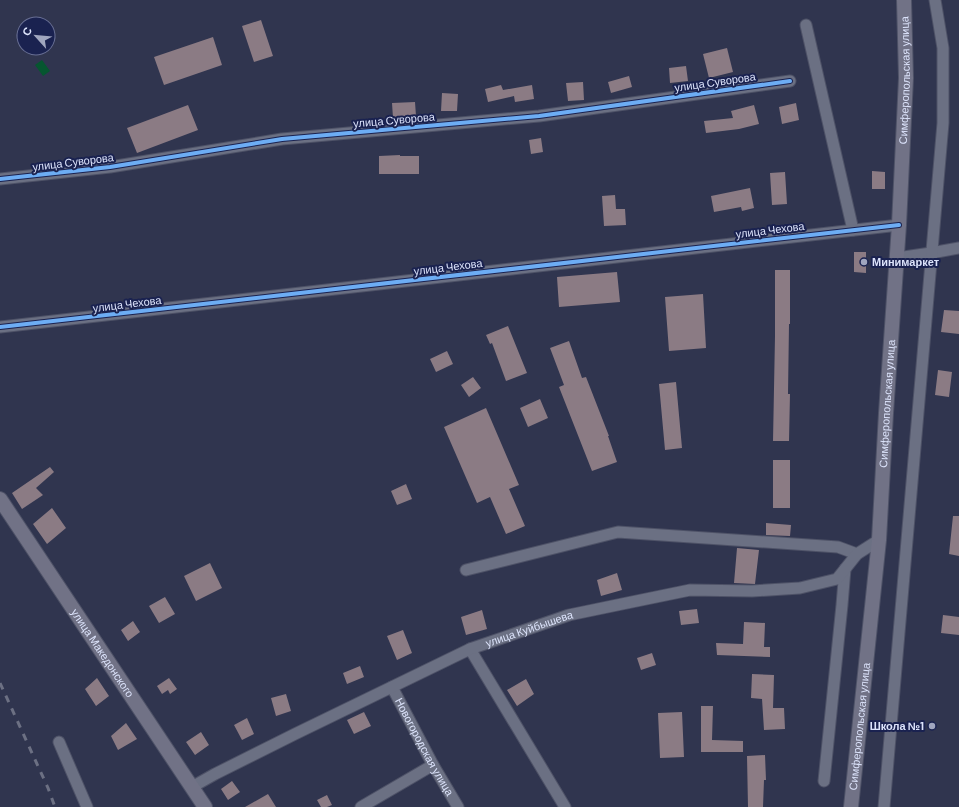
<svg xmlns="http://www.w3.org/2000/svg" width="959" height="807" font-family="Barlow,sans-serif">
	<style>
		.green { fill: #065630 }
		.building { fill: #8b7b84 }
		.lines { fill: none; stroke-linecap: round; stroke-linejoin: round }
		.minor-casing { stroke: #4e5267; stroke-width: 13 }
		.major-casing { stroke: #4e5267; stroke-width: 16 }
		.minor { stroke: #6b7083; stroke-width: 11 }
		.major { stroke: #717286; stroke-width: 14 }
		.rail { stroke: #6c7083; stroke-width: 3; stroke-dasharray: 7 7; stroke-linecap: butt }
		.cycleway-casing { stroke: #1a2250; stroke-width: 6 }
		.cycleway { stroke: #6dadf4; stroke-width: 4 }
		.poi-dot { fill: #a0a6bf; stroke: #1a2250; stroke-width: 1.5 }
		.labels { text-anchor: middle; stroke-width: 4; stroke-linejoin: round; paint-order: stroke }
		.street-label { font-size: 11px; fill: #dce3fb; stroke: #1a2250 }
		.poi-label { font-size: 11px; font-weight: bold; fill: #dce3fb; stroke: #1a2250; text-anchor: start }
	</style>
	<rect width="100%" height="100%" fill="#30354f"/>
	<path class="green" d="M42 60 50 71 43 76 35 65Z"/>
	<path class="building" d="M261 20 273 56 254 62 242 26Z
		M213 37 222 65 164 85 154 57Z
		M727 48 733 72 709 78 703 54Z
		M686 66 688 81 670 83 669 68Z
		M629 76 632 87 611 93 608 82Z
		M583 82 584 100 568 101 566 83Z
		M501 85 503 90 532 85 534 99 515 102 514 96 488 102 485 89Z
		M442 93 458 94 457 111H441Z
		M415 102 416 116 393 118 392 103Z
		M796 103 799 120 782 124 779 107Z
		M188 105 198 130 137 153 127 128Z
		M754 105 759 124 739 129 706 133 704 121 733 118 731 111Z
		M541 138 543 152 531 154 529 140Z
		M400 155V156H419V174H379V156Z
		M872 171 885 172V189H872Z
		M785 172 787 204 772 205 770 173Z
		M750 188 754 208 742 211 741 207 714 212 711 196Z
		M615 195 616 209H625L626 225 604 226 602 196Z
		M854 252H866V273L854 272Z
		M775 270H790V324H789L788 394H790L789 441H773L775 336Z
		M617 272 620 302 559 307 557 277Z
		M703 294 706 348 669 351 665 297Z
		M944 310 959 311V334L941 332Z
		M508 326 527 373 506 381 492 343 490 344 486 335Z
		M569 341 582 378 586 377 609 436H608L617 462 592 471 559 387 564 385 550 348Z
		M447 351 453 364 436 372 430 359Z
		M938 370 952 372 949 397 935 395Z
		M473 377 481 388 469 397 461 385Z
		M676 382 682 448 665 450 659 384Z
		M540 399 548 418 528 427 520 408Z
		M486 408 519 485 509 489 525 526 506 534 490 497 477 503 444 427Z
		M773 460H790V508H773Z
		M50 467 54 472 36 488 43 495 22 509 12 493Z
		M406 484 412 499 397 505 391 491Z
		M52 508 66 528 47 544 33 524Z
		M953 516H959V556L949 554Z
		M766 523 791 525 790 536 766 535Z
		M737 548 759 550 755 584 734 583Z
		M210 563 222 588 196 601 184 576Z
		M617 573 622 590 601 596 597 580Z
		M165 597 175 614 159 623 149 606Z
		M697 609 699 623 681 625 679 611Z
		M482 610 487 629 466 635 461 617Z
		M943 615 959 617V635L941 633Z
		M133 621 140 632 128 641 121 630Z
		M744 622 765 623 764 647H770V657L717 655 716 643 743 644Z
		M403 630 412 653 397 660 387 636Z
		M652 653 656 665 641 670 637 658Z
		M360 666 364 677 347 684 343 673Z
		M752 674 774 675 773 708H784L785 729 764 730 762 699 751 698Z
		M97 678 109 696 96 706 85 689Z
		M169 678 177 689 170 694 168 690 162 694 157 686Z
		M526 679 534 694 517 706 507 690Z
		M286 694 291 711 276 716 271 698Z
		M701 706H713L712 740 743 741V752H701Z
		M364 712 371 726 354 734 347 720Z
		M682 712 684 757 660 758 658 713Z
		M247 718 254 734 242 740 234 725Z
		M126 723 137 739 118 750 111 736Z
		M201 732 209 745 195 755 186 742Z
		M765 755 766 780H764L763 807H748L747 756Z
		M232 781 240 792 228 800 221 789Z
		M268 794 276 807H245Z
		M327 795 332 805 327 807H321L317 800Z"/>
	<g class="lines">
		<defs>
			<g id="minor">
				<path d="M806 25 853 230"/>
				<path d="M0 179 110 167 282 139 539 116 790 81"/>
				<path d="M897 258 931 253 959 248"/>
				<path d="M0 327 899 225"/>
				<path d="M466 570 618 532 838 547 857 554"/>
				<path d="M470 649 565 807"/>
				<path id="s1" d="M392 687 433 765 458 807"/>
				<path d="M59 742 87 807"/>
				<path d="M824 781 842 605 845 569"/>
				<path id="s2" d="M192 787 215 774 295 734 470 649 569 615 622 604 690 590 752 591 800 588 837 579 857 554 879 540"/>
				<path d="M361 807 433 765"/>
				<path d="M884 807 943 123V48L935 0"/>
			</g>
			<g id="major">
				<path id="s3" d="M0 499 205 807"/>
				<path id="s4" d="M851 807 879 540 886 413 899 225 906 78 904 0"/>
			</g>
		</defs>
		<use href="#minor" class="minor-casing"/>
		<use href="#major" class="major-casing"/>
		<use href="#minor" class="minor"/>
		<use href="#major" class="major"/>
		<path class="rail" d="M0 683 48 788 55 807"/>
		<defs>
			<path id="cycleway" d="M0 179 110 167 282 139 539 116 790 81
				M0 327 899 225"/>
		</defs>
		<use href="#cycleway" class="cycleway-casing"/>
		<use href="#cycleway" class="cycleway"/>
	</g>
	<g class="poi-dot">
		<circle cx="864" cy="262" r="4"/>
		<circle cx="932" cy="726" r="4"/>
	</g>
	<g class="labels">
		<g class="street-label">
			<text dy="4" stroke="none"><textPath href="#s4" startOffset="729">Симферопольская улица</textPath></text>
			<text transform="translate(715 82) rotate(-8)" y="4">улица Суворова</text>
			<text transform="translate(394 120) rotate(-5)" y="4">улица Суворова</text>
			<text transform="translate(73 162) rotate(-7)" y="4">улица Суворова</text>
			<text transform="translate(770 230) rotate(-7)" y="4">улица Чехова</text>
			<text transform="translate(448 267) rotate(-7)" y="4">улица Чехова</text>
			<text transform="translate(127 304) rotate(-7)" y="4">улица Чехова</text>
			<text dy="4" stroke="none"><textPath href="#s4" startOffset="405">Симферопольская улица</textPath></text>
			<text dy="4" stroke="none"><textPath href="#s2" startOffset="373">улица Куйбышева</textPath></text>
			<text dy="4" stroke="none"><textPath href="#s3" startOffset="185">улица Македонского</textPath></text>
			<text dy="4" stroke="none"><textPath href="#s4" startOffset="81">Симферопольская улица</textPath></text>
			<text dy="4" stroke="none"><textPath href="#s1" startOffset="68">Новогородская улица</textPath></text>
		</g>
		<g class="poi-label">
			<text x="872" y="266">Минимаркет</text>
			<text x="924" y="730" text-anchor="end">Школа №1</text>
		</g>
	</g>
	<g transform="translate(36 36) rotate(297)"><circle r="19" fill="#1a2250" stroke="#686f94"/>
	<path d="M0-3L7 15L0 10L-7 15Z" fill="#a0a6bf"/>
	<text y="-6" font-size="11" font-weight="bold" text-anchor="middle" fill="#dce3fb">С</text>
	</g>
</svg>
